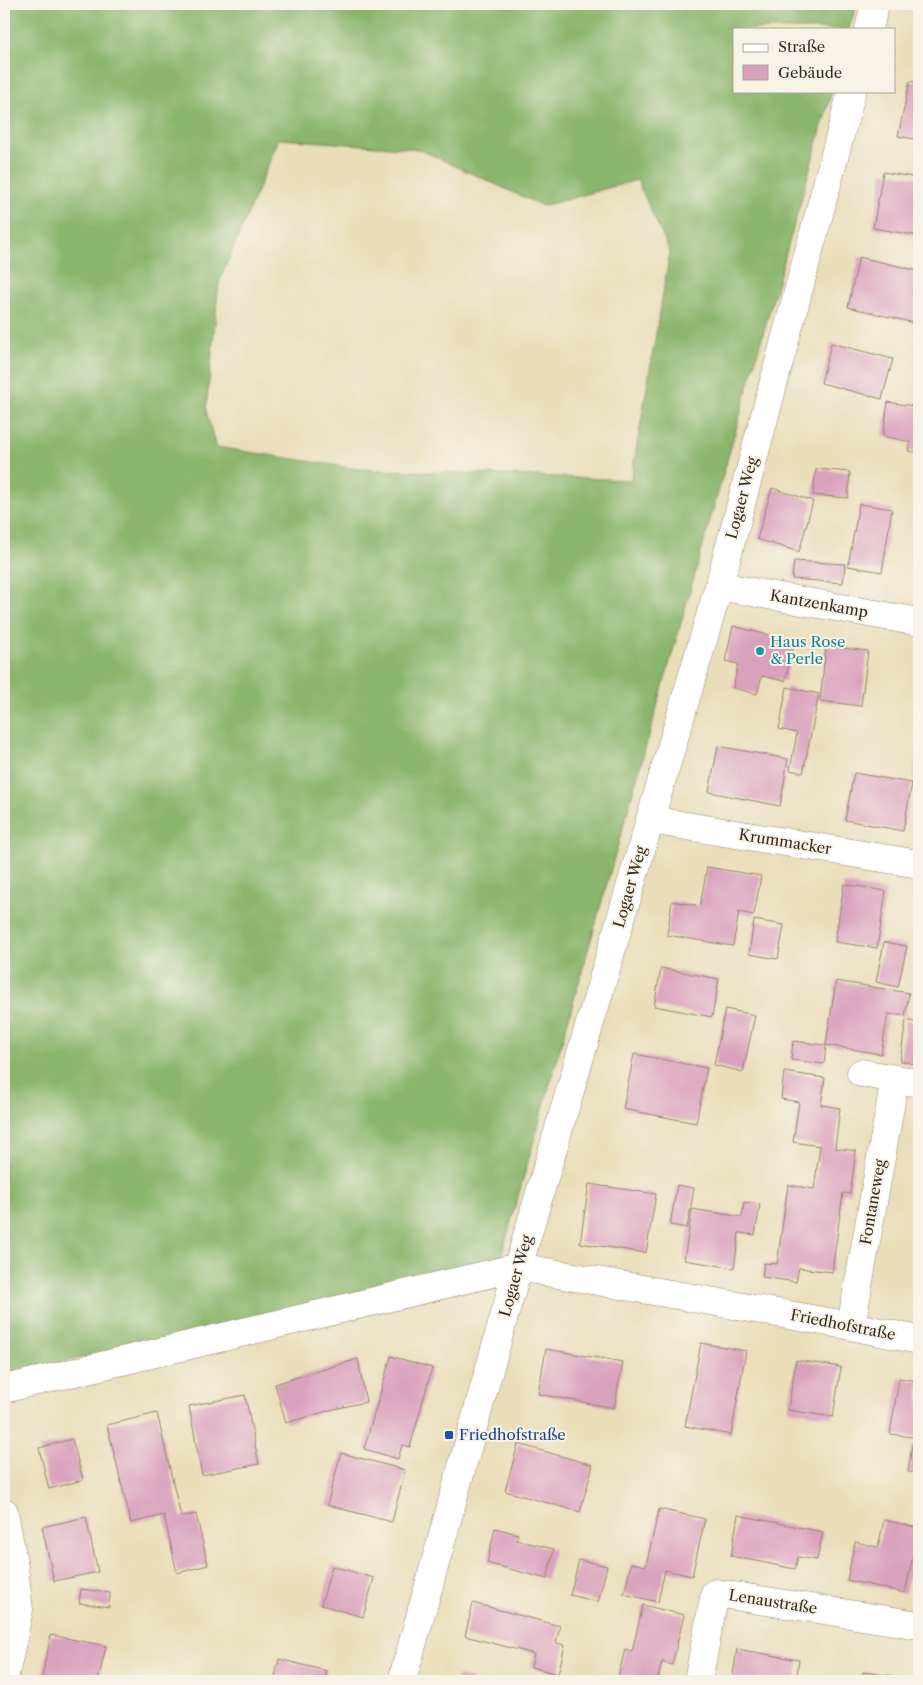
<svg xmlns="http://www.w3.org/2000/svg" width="923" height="1685" font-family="'Libre Caslon Text',serif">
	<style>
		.forest { fill: #8ab56c; stroke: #627045; fill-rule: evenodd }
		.building { fill: #daa1bd }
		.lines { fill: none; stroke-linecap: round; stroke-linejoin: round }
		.street-casing { stroke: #92846c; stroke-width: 29 }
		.secondary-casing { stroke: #92846c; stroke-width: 29 }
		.street { stroke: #fff; stroke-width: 28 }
		.secondary { stroke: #fff; stroke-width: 28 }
		.culture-dot { fill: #0f9aa8; stroke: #f7f3e8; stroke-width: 2 }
		.transit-dot { fill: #1a4fb4; stroke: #f7f3e8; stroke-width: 2 }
		.labels { text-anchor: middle; stroke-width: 4; stroke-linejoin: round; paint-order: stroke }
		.street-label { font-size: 15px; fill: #3b2a1e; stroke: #f7f3e8 }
		.culture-label { font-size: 15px; fill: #0d838f; stroke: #f7f3e8; text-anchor: start }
		.transit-label { font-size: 15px; fill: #164399; stroke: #f7f3e8; text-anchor: start }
	</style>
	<rect width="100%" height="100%" fill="#f7f3e8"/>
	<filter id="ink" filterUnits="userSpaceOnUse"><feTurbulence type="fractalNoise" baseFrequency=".02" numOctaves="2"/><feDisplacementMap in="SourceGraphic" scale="10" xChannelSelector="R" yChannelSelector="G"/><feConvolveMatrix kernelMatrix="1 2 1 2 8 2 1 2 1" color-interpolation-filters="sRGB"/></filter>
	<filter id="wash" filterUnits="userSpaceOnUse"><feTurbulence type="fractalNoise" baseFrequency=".0096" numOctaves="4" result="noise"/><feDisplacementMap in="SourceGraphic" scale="20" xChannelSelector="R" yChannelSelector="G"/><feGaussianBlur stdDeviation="1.12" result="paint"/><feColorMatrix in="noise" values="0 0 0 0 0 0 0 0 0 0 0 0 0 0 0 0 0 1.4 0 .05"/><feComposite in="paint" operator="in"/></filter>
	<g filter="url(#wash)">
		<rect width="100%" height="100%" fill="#eadeba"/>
		<path class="forest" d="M4 4H857L849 29H734V91H832L500 1260 4 1376ZM279 139 418 149 543 206 637 180 670 252 631 480 359 469 216 447 206 411 219 282Z"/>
		<g id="blocks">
			<path class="building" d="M910 81 919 83V140L898 136Z
				M883 172 919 178V236L873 228Z
				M859 257 919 271V324L848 307Z
				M831 343 893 359 882 399 821 383Z
				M888 402 919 407V453L908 451 910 442 883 436Z
				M816 469 850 472 848 498 813 495Z
				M772 488 813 501 799 552 757 539Z
				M859 504 892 509 882 572 848 566Z
				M794 561 845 564 843 583 792 579Z
				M733 626 795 642 785 681 762 676 757 694 733 688 738 664 725 661Z
				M826 646 868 651 861 706 820 701Z
				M787 687 819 694 803 773 790 770 797 733 779 729Z
				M718 746 788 759 780 806 709 792Z
				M918 746H919V779L913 778Z
				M854 773 912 783 903 831 845 820Z
				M707 867 761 876 754 915 739 912 733 946 667 935 672 901 700 906Z
				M844 884 886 891 877 948 835 942Z
				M754 920 784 925 778 959 749 954Z
				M884 942 907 946 898 987 876 982Z
				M661 968 719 979 712 1017 654 1006Z
				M836 981 909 993 905 1016 888 1014 881 1054 826 1045Z
				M725 1009 755 1015 743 1072 714 1065Z
				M906 1020 919 1023V1040L915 1064 900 1061Z
				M793 1041 826 1045 824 1064 791 1060Z
				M634 1054 707 1068 696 1123 623 1109Z
				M784 1072 825 1078 821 1105 840 1108 835 1148 856 1151 850 1194 843 1193 832 1272 799 1268 796 1282 762 1277 764 1263 777 1264 788 1185 814 1189 820 1146 793 1142 799 1102 781 1099Z
				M589 1184 656 1194 646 1253 580 1243Z
				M677 1185 694 1188 687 1228 670 1225Z
				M744 1202 760 1204 755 1235 739 1233 734 1268 684 1260 692 1209 742 1217Z
				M701 1343 746 1351 731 1435 685 1426Z
				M546 1349 623 1362 614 1408 538 1394Z
				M391 1356 432 1368 410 1447 402 1445 398 1459 364 1449Z
				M358 1359 366 1402 334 1409 286 1423 275 1384Z
				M796 1360 841 1367 833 1417 788 1410Z
				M899 1378 919 1381V1438L890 1434Z
				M245 1395 259 1464 202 1475 189 1406Z
				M157 1413 181 1517 196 1514 208 1565 177 1573 164 1515 131 1523 107 1425Z
				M72 1439 83 1480 49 1489 39 1448Z
				M518 1444 593 1465 580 1512 505 1491Z
				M912 1445 919 1446V1473L908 1472Z
				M341 1453 405 1470 392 1522 327 1505Z
				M659 1509 705 1519 692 1576 665 1570 658 1602 624 1594 631 1563 646 1566Z
				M738 1515 823 1532 817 1560 798 1557 795 1569 731 1556Z
				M86 1517 98 1572 54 1581 42 1527Z
				M884 1520 919 1528 905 1593 847 1580 855 1542 878 1547Z
				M495 1528 518 1534 516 1540 554 1549 547 1579 487 1563Z
				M579 1560 607 1566 598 1602 570 1595Z
				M332 1566 374 1578 363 1617 321 1605Z
				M81 1589 110 1593 109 1607 79 1603Z
				M473 1603 560 1626 556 1643 565 1645 558 1674 531 1667 534 1654 465 1636Z
				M643 1605 684 1615 672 1665 662 1662 657 1681H617L625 1649 632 1651Z
				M51 1635 106 1646 98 1681H63L42 1677Z
				M737 1649 799 1660 796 1681H732Z
				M279 1659 327 1671 324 1681H274Z
				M863 1672 894 1676 893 1681H861Z
				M457 1676 478 1680V1681H456Z"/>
		</g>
	</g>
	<g filter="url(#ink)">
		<use href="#blocks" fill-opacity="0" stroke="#92846c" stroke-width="1"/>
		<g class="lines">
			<defs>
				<path id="street" d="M719 586 919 622
					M650 820 919 864
					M861 1073 919 1083
					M851 1326 895 1079
					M4 1389 518 1267 851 1326 919 1340
					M4 1512 14 1567 19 1610 4 1679
					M698 1681 715 1593 919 1625"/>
				<path id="secondary" d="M869 29 875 4
					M402 1681 518 1267 719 586 852 91"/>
			</defs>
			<use href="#street" class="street-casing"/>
			<use href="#secondary" class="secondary-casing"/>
			<use href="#street" class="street"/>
			<use href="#secondary" class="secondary"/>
		</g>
	</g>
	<circle class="culture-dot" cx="760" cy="651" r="5"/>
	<rect class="transit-dot" x="444" y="1430" width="10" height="10" rx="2.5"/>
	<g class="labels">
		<g class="street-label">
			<text transform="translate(742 498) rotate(-75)" y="5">Logaer Weg</text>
			<text transform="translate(819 604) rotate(10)" y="5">Kantzenkamp</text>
			<text transform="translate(785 842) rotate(9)" y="5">Krummacker</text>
			<text transform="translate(630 887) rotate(-74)" y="5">Logaer Weg</text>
			<text transform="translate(873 1202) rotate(-80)" y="5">Fontaneweg</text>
			<text transform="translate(516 1276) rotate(-74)" y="5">Logaer Weg</text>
			<text transform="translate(843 1325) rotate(11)" y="5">Friedhofstraße</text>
			<text transform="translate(773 1602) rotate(9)" y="5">Lenaustraße</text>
		</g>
		<g class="culture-label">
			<text x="770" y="647">Haus Rose<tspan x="770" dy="17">&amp; Perle</tspan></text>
		</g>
		<g class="transit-label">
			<text x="459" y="1440">Friedhofstraße</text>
		</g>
	</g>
	<rect width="923" height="1685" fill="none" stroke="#f7f3e8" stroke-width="20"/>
	<rect x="733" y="28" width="162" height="65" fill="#f7f3e8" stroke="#aca397"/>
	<rect x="743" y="44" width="25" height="8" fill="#ffffff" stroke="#aca397"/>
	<text x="778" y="52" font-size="15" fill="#3b2a1e">Straße</text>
	<rect x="743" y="65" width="25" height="15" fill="#daa1bd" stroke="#aca397"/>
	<text x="778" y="78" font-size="15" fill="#3b2a1e">Gebäude</text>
</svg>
